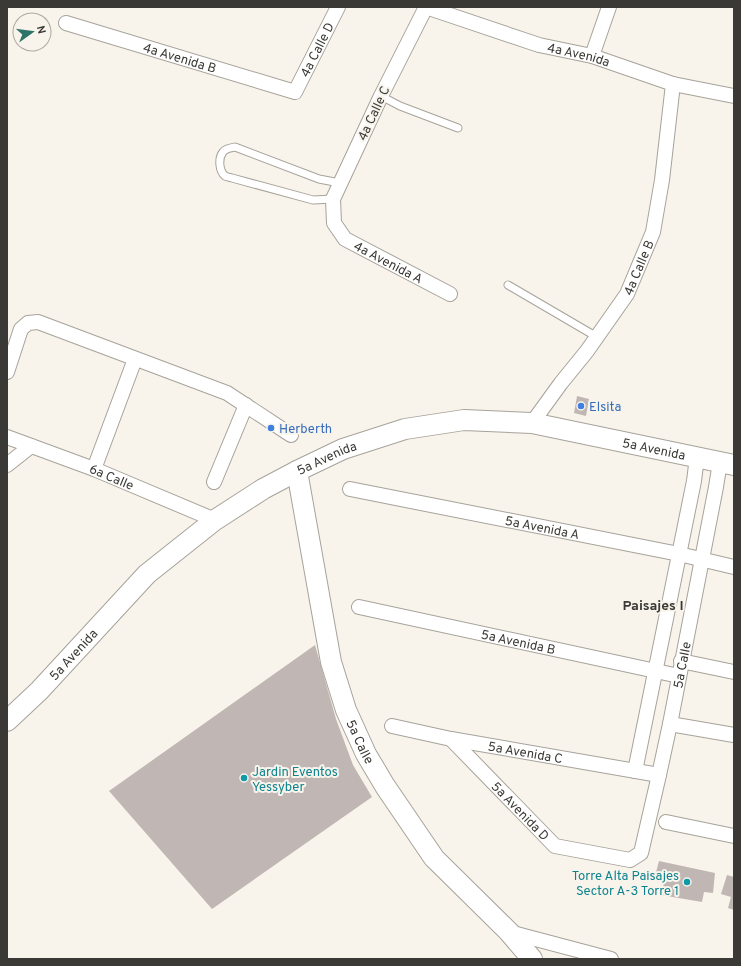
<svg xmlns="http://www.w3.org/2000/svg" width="741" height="966" font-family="Overpass,sans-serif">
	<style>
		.building { fill: #c0b6b3 }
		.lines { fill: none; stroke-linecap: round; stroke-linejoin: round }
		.lane-casing { stroke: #a7a39b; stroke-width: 9 }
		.street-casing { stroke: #a7a39b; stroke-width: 16 }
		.secondary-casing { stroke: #a7a39b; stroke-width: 22 }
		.lane { stroke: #fff; stroke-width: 7 }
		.street { stroke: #fff; stroke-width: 14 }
		.secondary { stroke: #fff; stroke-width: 20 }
		.shop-dot { fill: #3f7fe0; stroke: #f8f4eb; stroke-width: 1.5 }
		.culture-dot { fill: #0f9aa8; stroke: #f8f4eb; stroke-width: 1.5 }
		.labels { text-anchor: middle; stroke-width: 4; stroke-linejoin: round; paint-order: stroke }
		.street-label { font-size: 13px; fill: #3a3935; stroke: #f8f4eb }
		.shop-label { font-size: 13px; fill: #366cbe; stroke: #f8f4eb; text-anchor: start }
		.culture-label { font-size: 13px; fill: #0d838f; stroke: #f8f4eb; text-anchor: start }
		.neighbourhood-label { font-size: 14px; font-weight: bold; fill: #3a3935; stroke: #f8f4eb }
	</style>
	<rect width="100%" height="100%" fill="#f8f4eb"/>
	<path class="building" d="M577 396 589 399 586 416 574 413Z
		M315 645 336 719 353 765 372 797 212 909 109 791Z
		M659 861 715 873 713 893 704 892 702 902 661 895 664 883 654 880Z
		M727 875 734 877V910L728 908 731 897 721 894Z"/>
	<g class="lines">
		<defs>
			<path id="lane" d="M381 96 400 106 458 128
				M333 199 313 200 232 178C229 177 227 177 225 176 219 171 218 158 223 152 226 148 231 148 235 147L319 179 340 183
				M508 285 597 337"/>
			<g id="street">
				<path id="s1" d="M426 7 381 96 333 199 334 223 345 239 450 294"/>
				<path id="s2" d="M426 7 539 45 592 56 673 84 734 96"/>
				<path id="s3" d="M66 23 295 92 338 7"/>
				<path d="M592 56 609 7"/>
				<path d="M7 372 21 329 28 323 38 322 227 393 291 435"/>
				<path id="s4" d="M532 423 561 383 587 351 627 294 653 232 662 180 673 84"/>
				<path id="s5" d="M7 437 94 469 215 520"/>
				<path d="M7 465 31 446"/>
				<path d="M94 469 135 359"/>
				<path d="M214 482 246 405"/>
				<path id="s6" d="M350 489 679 554 734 567"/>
				<path id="s7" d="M359 607 679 676"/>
				<path d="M681 661 734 672"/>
				<path d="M670 724 734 735"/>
				<path id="s8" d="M392 726 451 739 659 775"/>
				<path id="s9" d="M451 739 555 846 630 860 641 853 659 775 670 724 716 487 720 462"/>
				<path d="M635 771 694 481 697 457"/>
				<path d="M666 822 734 836"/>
				<path d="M509 932 611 959"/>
			</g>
			<g id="secondary">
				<path id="s10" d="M297 471 331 662 346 710 366 754 385 786 434 858 509 932 532 959"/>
				<path id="s11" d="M7 721 39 691 147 574 215 520 263 489 297 471 343 449 405 429 464 420 532 423 734 465"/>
			</g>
		</defs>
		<use href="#lane" class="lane-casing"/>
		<use href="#street" class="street-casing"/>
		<use href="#secondary" class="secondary-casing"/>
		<use href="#lane" class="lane"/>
		<use href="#street" class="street"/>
		<use href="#secondary" class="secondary"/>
	</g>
	<g class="shop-dot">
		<circle cx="581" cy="406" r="4"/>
		<circle cx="271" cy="428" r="4"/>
	</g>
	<g class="culture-dot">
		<circle cx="244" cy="778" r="4"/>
		<circle cx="687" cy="882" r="4"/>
	</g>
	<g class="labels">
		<g class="street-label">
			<text dy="5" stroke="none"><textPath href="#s3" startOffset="287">4a Calle D</textPath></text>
			<text dy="5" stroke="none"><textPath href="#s2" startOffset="160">4a Avenida</textPath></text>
			<text dy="5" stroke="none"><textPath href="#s3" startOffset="119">4a Avenida B</textPath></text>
			<text transform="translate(373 113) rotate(-65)" y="5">4a Calle C</text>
			<text dy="5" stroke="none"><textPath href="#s1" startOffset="306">4a Avenida A</textPath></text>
			<text dy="5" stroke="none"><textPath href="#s4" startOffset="189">4a Calle B</textPath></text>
			<text dy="5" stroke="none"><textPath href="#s11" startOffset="754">5a Avenida</textPath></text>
			<text dy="5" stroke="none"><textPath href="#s11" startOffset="418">5a Avenida</textPath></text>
			<text dy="5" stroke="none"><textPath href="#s5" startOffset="112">6a Calle</textPath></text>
			<text dy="5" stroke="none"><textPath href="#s6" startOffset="196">5a Avenida A</textPath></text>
			<text dy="5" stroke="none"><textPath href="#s7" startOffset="163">5a Avenida B</textPath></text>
			<text dy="5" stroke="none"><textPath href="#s11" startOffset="94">5a Avenida</textPath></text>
			<text dy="5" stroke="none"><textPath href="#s9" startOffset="431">5a Calle</textPath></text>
			<text dy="5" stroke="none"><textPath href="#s10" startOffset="279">5a Calle</textPath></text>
			<text dy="5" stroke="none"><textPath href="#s8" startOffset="136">5a Avenida C</textPath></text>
			<text dy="5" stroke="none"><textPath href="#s9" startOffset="100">5a Avenida D</textPath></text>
		</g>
		<g class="shop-label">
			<text x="589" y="411">Elsita</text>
			<text x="279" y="433">Herberth</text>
		</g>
		<g class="culture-label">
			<text x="252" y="776">Jardin Eventos<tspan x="252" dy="15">Yessyber</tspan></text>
			<text x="679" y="880" text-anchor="end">Torre Alta Paisajes<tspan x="679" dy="15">Sector A-3 Torre 1</tspan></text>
		</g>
		<g class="neighbourhood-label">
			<text x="653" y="610">Paisajes I</text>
		</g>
	</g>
	<rect width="741" height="966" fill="none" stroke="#3a3935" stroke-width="16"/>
	<g transform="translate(32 32) rotate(76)"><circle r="19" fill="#f8f4eb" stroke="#aca9a2"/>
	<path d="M0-3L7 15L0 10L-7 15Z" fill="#2d7369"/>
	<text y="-6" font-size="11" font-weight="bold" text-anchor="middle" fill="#3a3935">N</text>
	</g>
</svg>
